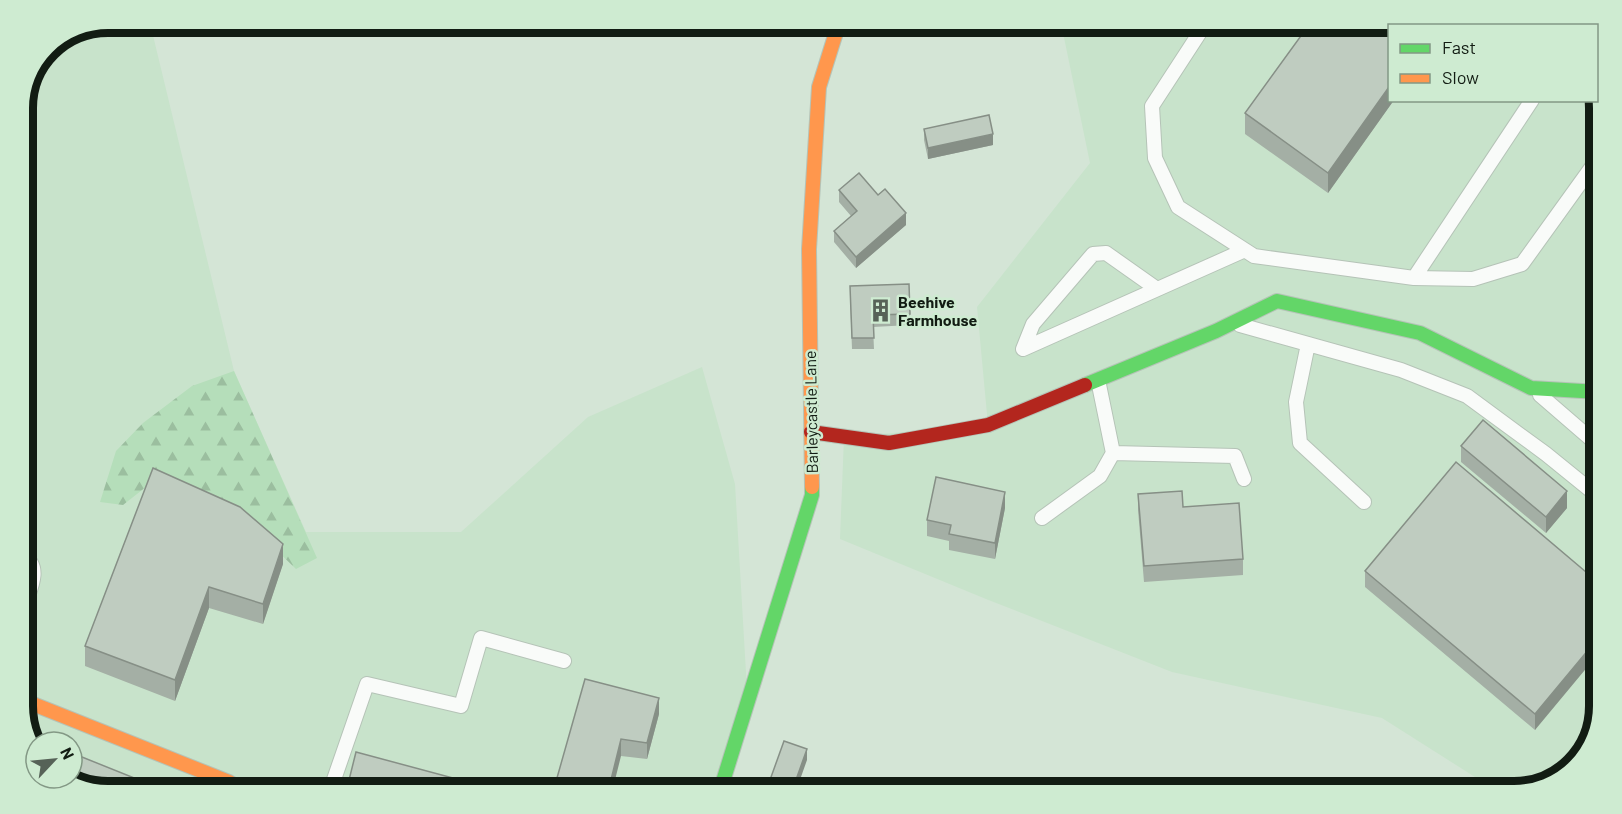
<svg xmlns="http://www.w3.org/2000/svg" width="1622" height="814" font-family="Barlow,sans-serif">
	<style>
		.built { fill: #c8e3cb }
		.forest { fill: url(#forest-firs) }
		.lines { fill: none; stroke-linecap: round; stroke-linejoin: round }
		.lane-casing { stroke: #b5c3b7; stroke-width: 16 }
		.fast-casing { stroke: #b5c3b7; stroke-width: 16 }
		.slow-casing { stroke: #b5c3b7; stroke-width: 16 }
		.jam-casing { stroke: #b5c3b7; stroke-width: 16 }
		.lane { stroke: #f9fbf9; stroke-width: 14 }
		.fast { stroke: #63d668; stroke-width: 14 }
		.slow { stroke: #ff974d; stroke-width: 14 }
		.jam { stroke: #b3261e; stroke-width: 14 }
		.wall { fill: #a4afa5 }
		.shaded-wall { fill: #868f86 }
		.building { fill: #bfccc0; stroke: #868f86; stroke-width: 1.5 }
		.labels { text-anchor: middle; stroke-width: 5; stroke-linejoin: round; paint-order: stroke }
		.poi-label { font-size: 16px; font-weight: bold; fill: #121c13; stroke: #ceebd1; text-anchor: start }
		.street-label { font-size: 16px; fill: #121c13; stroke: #ceebd1 }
		.rim { fill: none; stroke: #121c13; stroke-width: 8 }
	</style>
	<defs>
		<pattern id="forest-firs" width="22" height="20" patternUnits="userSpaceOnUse" patternTransform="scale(1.5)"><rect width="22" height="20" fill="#b5deba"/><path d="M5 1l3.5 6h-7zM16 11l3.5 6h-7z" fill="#9bbe9f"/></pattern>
	</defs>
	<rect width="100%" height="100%" fill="#d4e5d6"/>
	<path class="built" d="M108 23H150L234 371 306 532H461L588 417 702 367 735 484 748 707 720 791H108L72 778V742H36V751L23 712V103L48 47Z
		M1066 23H1514L1527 25 1390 26V100H1596L1597 94 1599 103V706L1591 744 1561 777 1515 791H1497L1382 718 1172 672 986 599 840 539 844 437 988 425 977 307 1090 163 1062 28Z"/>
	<path class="forest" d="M234 371 317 558 296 569 243 518 151 483 123 505 100 502 116 451 143 423 192 386Z"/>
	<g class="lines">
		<defs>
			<path id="lane" d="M1206 23 1152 106 1155 158 1178 207 1254 256 1414 278 1532 100
				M1414 278 1473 279 1522 264 1599 157
				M1157 289 1106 253 1093 254 1033 324 1023 349 1245 250
				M1240 325 1401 370 1467 396 1546 454 1599 497
				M1308 344 1296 402 1300 443 1364 502
				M1098 380 1113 453 1235 456 1244 479
				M1540 395 1599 446
				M1042 518 1100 476 1113 453
				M23 556C44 567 28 593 23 610
				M330 791 367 684 461 706 481 638 564 661"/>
			<path id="fast" d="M1085 385 1216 331 1277 301 1420 333 1531 388 1599 392
				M720 791 812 495V487"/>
			<path id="slow" d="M812 487 809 249 819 87 839 23
				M23 700 229 782 244 791"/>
			<path id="jam" d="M811 432 889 443 988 425 1085 385"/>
		</defs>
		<use href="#lane" class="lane-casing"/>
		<use href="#fast" class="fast-casing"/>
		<use href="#slow" class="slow-casing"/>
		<use href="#jam" class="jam-casing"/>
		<use href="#lane" class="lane"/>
		<use href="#fast" class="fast"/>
		<use href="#slow" class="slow"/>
		<use href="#jam" class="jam"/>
	</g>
	<path class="wall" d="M1311 22H1451L1449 26H1389V100H1394L1328 193 1245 134V113Z
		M924 129 993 145 928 159 924 140Z
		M839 190 878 195 906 225 856 268 834 242V231L851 216 839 202Z
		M909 284 910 325 873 327 874 349H852L850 297Z
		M1461 446 1567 508 1546 533 1461 462Z
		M153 468 283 564 263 624 209 608 175 701 85 666V646Z
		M1138 494 1183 507 1243 559V575L1144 582 1138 510Z
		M1005 508 995 559 949 550V541L927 536V520Z
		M1365 571 1599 583 1535 730 1365 587Z
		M585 679 659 714 647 759 621 756Z"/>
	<path class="shaded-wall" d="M1436 22H1451L1449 26H1434Z
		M1389 87V100H1394L1328 193V173Z
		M993 134V145L928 159V148Z
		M906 213V225L856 268V257Z
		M1567 491V508L1546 533V517Z
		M1005 492V508L995 559V543Z
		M283 544V564L263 624V604Z
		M209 587V608L175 701V680Z
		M1599 637V653L1535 730V714Z
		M659 698V714L647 759V743Z
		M621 739V756L612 792H608Z
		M807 749V760L796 791H792Z"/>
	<path class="building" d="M1311 22H1436L1434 26H1389V87L1328 173 1245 113Z
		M989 115 993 134 928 148 924 129Z
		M859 173 878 195 885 189 906 213 856 257 834 231 857 211 839 190Z
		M909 284 910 314 873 315 874 338H852L850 286Z
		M1483 420 1567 491 1546 517 1461 446Z
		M1456 462 1599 583V637L1535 714 1365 571Z
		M153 468 240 507 283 544 263 604 209 587 175 680 85 646Z
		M936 477 1005 492 995 543 949 534 951 525 927 520Z
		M1182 491 1183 507 1239 503 1243 559 1144 566 1138 494Z
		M585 679 659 698 647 743 621 739 608 792H553Z
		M784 741 807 749 792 791H766Z
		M356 752 505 792H346Z
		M72 753 169 792H108L70 783 65 778H72Z"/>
	<defs>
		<symbol id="building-bare" viewBox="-9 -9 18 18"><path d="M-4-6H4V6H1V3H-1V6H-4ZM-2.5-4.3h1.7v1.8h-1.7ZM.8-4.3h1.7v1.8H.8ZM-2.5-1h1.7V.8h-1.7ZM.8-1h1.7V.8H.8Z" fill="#566257" stroke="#ceebd1" stroke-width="2.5" paint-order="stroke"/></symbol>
	</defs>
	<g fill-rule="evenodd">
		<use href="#building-bare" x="864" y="294" width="33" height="33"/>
	</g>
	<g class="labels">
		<g class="poi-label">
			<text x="898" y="308">Beehive<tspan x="898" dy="18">Farmhouse</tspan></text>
		</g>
		<g class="street-label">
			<text transform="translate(811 412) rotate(-91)" y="6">Barleycastle Lane</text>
		</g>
	</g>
	<path d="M0 0H1622V814H0ZM108 33H1514A75 75 0 0 1 1589 108V706A75 75 0 0 1 1514 781H108A75 75 0 0 1 33 706V108A75 75 0 0 1 108 33Z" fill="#ceebd1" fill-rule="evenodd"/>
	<path class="rim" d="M108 33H1514A75 75 0 0 1 1589 108V706A75 75 0 0 1 1514 781H108A75 75 0 0 1 33 706V108A75 75 0 0 1 108 33Z"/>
	<rect x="1388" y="24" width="210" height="78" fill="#ceebd1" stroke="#839885" stroke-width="1.5"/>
	<rect x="1400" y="44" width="30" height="9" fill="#63d668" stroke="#839885" stroke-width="1.5"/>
	<text x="1442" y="54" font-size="18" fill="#121c13">Fast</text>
	<rect x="1400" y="74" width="30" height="9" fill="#ff974d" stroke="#839885" stroke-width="1.5"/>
	<text x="1442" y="84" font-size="18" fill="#121c13">Slow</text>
	<g transform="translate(54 760) rotate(64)"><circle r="28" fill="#ceebd1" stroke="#839885" stroke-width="1.5"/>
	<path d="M0-4.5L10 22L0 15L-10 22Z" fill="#566257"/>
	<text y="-9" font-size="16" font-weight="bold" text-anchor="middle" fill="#121c13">N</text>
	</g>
</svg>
